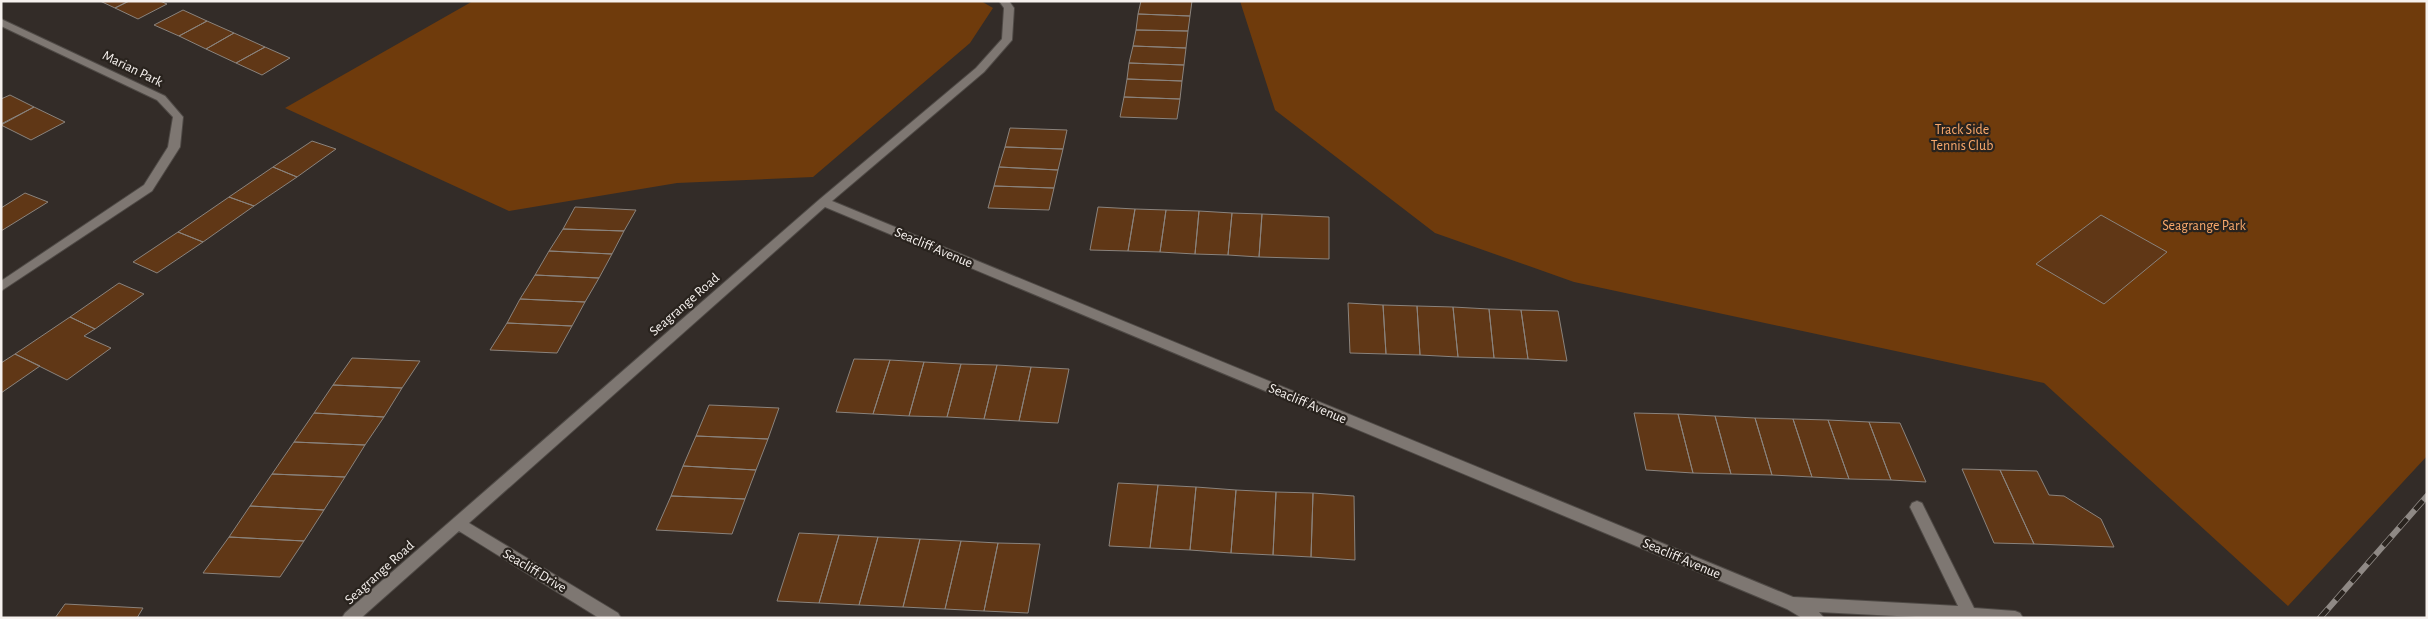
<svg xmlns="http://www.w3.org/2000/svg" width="2428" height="619" font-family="'Alegreya Sans',sans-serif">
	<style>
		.green { fill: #6f3b0c }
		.building { fill: #603716; stroke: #8a837d }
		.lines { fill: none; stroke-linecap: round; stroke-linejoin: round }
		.minor-casing { stroke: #4f4a46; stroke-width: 2 }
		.minor { fill: #7e7772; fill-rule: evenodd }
		.rail-casing { stroke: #8f8985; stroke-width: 6 }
		.rail { stroke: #29231e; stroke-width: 4.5; stroke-dasharray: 12; stroke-linecap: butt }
		.labels { text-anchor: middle; stroke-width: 4.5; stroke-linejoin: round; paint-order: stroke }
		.street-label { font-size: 14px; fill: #f6f1ee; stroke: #29231e }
		.park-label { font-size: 14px; fill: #faa96c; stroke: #29231e }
	</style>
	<rect width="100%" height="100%" fill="#332c28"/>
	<path class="green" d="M473 1H981L993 8 970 43 813 177 677 183 509 211 285 108Z
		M1240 1H2427V456L2288 606 2044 383 1574 282 1435 233 1275 110Z"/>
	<path class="building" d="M100 1H129L115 8Z
		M129 1H160L167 4 138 19 115 8Z
		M1141 1H1192L1190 16 1138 14Z
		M183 10 207 21 179 36 154 25Z
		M1138 14 1190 16 1188 31 1136 30Z
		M207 21 234 33 206 49 179 36Z
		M1136 30 1188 31 1186 48 1133 46Z
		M234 33 265 47 236 63 206 49Z
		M1133 46 1186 48 1184 65 1129 63Z
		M265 47 290 58 262 75 236 63Z
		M1129 63 1184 65 1182 81 1127 79Z
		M1127 79 1182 81 1180 99 1124 97Z
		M10 95 34 107 1 124V99Z
		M1124 97 1180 99 1177 119 1120 117Z
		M34 107 65 122 31 140 1 125Z
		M1010 128 1067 130 1063 149 1005 147Z
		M312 141 336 149 297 177 273 167Z
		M1005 147 1063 149 1058 170 999 167Z
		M273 167 297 177 254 206 229 197Z
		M999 167 1058 170 1054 188 994 186Z
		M994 186 1054 188 1049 210 988 208Z
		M25 193 48 202 1 231V208Z
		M229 197 254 206 203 242 178 232Z
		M575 207 636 210 624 231 563 229Z
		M1098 207 1135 209 1128 251 1090 250Z
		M1135 209 1166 210 1160 252 1128 251Z
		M1166 210 1199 211 1195 254 1160 252Z
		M1199 211 1232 213 1228 255 1195 254Z
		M1232 213 1262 214 1259 257 1228 255Z
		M1262 214 1329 217V259L1259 257Z
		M2101 215 2167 252 2104 304 2036 264Z
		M563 229 624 231 612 254 549 251Z
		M178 232 203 242 157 273 133 262Z
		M549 251 612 254 599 278 535 275Z
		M535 275 599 278 585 302 520 299Z
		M119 283 144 294 95 329 70 317Z
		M520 299 585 302 572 326 507 323Z
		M1348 303 1383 305 1386 354 1350 353Z
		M1383 305 1417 306 1420 355 1386 354Z
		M1417 306 1453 307 1458 357 1420 355Z
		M1453 307 1489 309 1494 358 1458 357Z
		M1489 309 1521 310 1528 359 1494 358Z
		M1521 310 1558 311 1567 361 1528 359Z
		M70 317 95 329 84 336 111 348 67 380 15 354Z
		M507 323 572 326 557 353 490 350Z
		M15 354 40 366 1 393V363Z
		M352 358 420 361 402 388 333 385Z
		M854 359 890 360 873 414 836 412Z
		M890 360 924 362 909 416 873 414Z
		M924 362 961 364 947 417 909 416Z
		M961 364 997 365 984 419 947 417Z
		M997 365 1031 367 1019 421 984 419Z
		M1031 367 1069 369 1058 423 1019 421Z
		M333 385 402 388 384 417 314 413Z
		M709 405 779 408 768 439 696 436Z
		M314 413 384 417 365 445 294 442Z
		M1634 413 1678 414 1693 473 1646 470Z
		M1678 414 1715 416 1731 474 1693 473Z
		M1715 416 1755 418 1772 475 1731 474Z
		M1755 418 1793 419 1812 477 1772 475Z
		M1793 419 1828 420 1849 479 1812 477Z
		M1828 420 1869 422 1891 480 1849 479Z
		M1869 422 1900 423 1926 482 1891 480Z
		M696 436 768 439 756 470 683 466Z
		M294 442 365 445 345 477 272 474Z
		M683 466 756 470 745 499 671 496Z
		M1962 469 2000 470 2034 544 1994 543Z
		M2000 470 2037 471 2049 495 2064 496 2101 519 2114 547 2034 544Z
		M272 474 345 477 324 510 250 506Z
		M1118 483 1158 485 1150 548 1109 546Z
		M1158 485 1196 487 1190 550 1150 548Z
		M1196 487 1236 490 1231 553 1190 550Z
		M1236 490 1276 492 1273 555 1231 553Z
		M1276 492 1313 493 1311 557 1273 555Z
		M1313 493 1354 496 1355 560 1311 557Z
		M671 496 745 499 732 534 656 530Z
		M250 506 324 510 304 541 229 537Z
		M799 533 839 535 819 603 777 601Z
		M839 535 878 537 859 605 819 603Z
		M229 537 304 541 280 577 203 573Z
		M878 537 920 539 903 607 859 605Z
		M920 539 961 541 945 609 903 607Z
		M961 541 998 543 984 611 945 609Z
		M998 543 1040 544 1028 613 984 611Z
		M65 604 143 608 137 618H55Z"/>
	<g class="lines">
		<defs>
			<path id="minor" d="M999 1H1009L1014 8 1012 40 984 72 832 201 1793 597 1958 606 1910 507 1912 503 1917 501 1922 503 1974 608 2015 611 2020 613 2023 618H1935L1819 612 1824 618H1802L1787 609 825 207 469 523 618 613 621 618H599L459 531 361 618H342L345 613 820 199 976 68 1002 39 1004 8Z
				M1 19 165 96 183 117 180 147 152 191 1 291V281L144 185 168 147 173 117 157 100 1 26Z"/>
		</defs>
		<use href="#minor" class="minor-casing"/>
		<use href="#minor" class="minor"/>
		<defs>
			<path id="rail" d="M2320 618 2427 496"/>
		</defs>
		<use href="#rail" class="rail-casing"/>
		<use href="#rail" class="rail"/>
	</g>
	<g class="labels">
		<g class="street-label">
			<text transform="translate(133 68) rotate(26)" y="5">Marian Park</text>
			<text transform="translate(934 247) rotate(23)" y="5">Seacliff Avenue</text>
			<text transform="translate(684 304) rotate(-41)" y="5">Seagrange Road</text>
			<text transform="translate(1308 403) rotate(23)" y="5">Seacliff Avenue</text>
			<text transform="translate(1682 558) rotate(23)" y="5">Seacliff Avenue</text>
			<text transform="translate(535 570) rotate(31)" y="5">Seacliff Drive</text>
			<text transform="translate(379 572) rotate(-42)" y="5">Seagrange Road</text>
		</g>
		<g class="park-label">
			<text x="1962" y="134">Track Side<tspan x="1962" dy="16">Tennis Club</tspan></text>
			<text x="2204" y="230">Seagrange Park</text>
		</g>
	</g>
	<rect width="2428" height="619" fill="none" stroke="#f6f1ee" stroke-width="5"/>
</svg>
